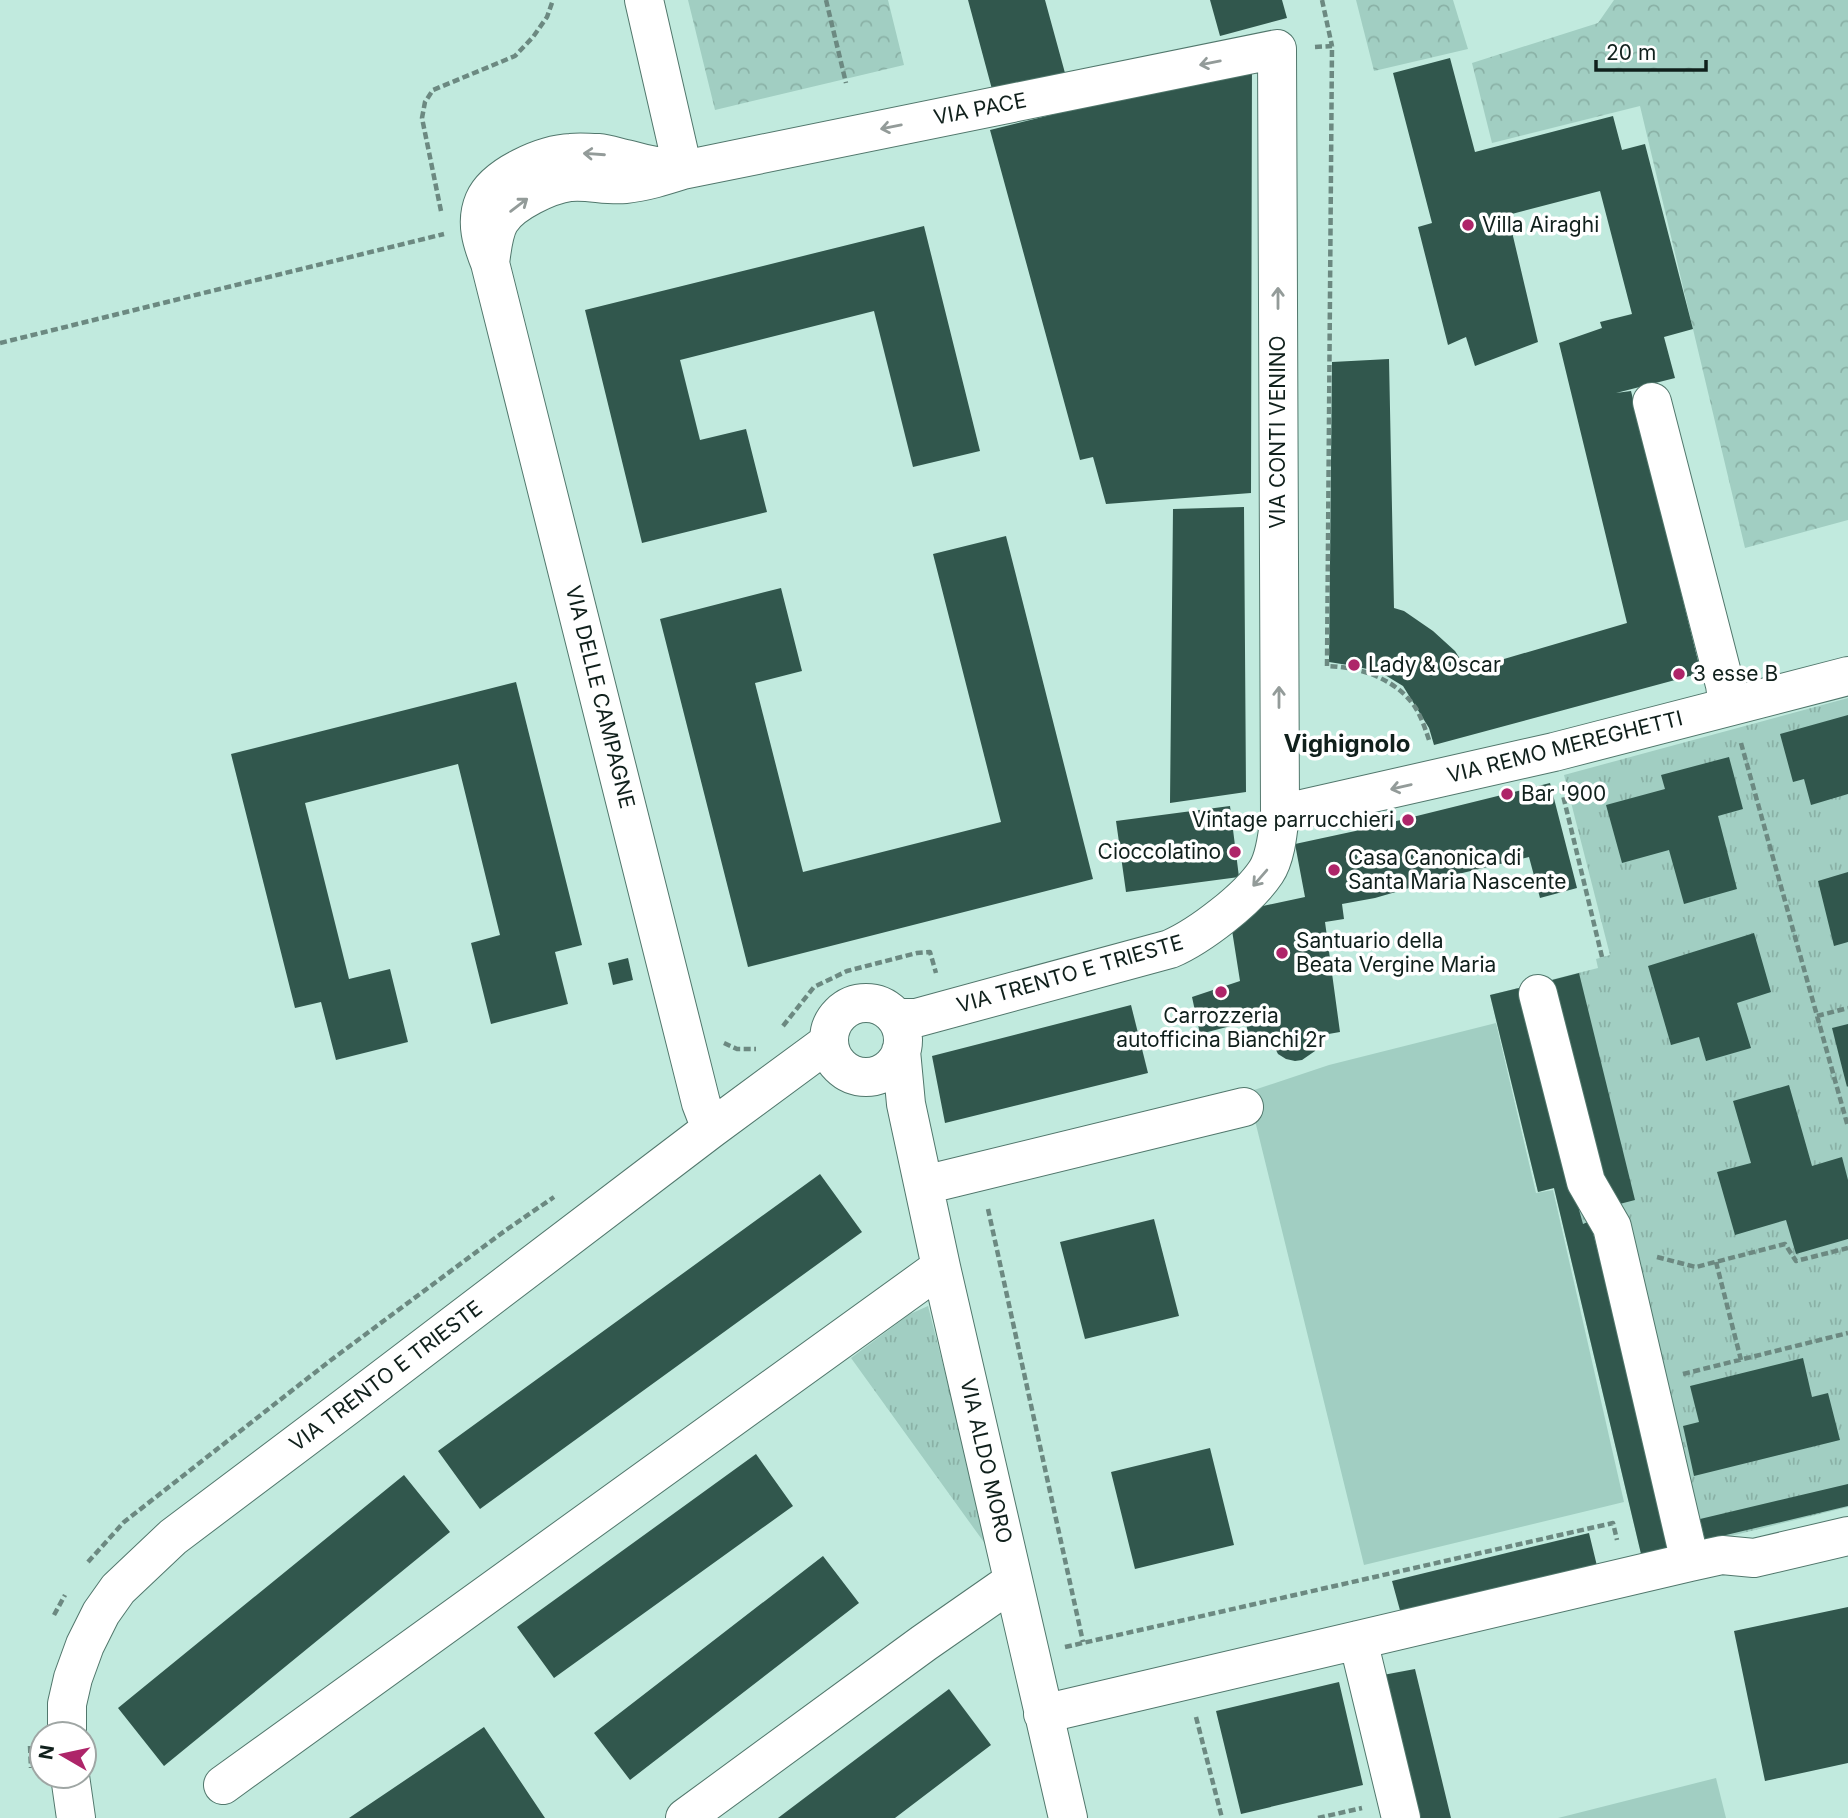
<svg xmlns="http://www.w3.org/2000/svg" width="1848" height="1818" font-family="Inter,sans-serif">
	<style>
		.grass { fill: url(#grass-tufts) }
		.park { fill: url(#park-crowns) }
		.garden { fill: #a1cec2 }
		.building { fill: #31574d }
		.lines { fill: none; stroke-linecap: round; stroke-linejoin: round }
		.minor-casing { stroke: #51776c; stroke-width: 40 }
		.path { stroke: #6c8981; stroke-width: 4.5; stroke-dasharray: 7 3.5; stroke-linecap: butt }
		.minor { stroke: #fff; stroke-width: 38 }
		.oneway { stroke: #939b99 }
		.poi-dot { fill: #ae2569; stroke: #fff; stroke-width: 2.5 }
		.labels { text-anchor: middle; stroke-width: 7; stroke-linejoin: round; paint-order: stroke }
		.street-label { font-size: 21px; fill: #10201c; stroke: #fff }
		.poi-label { font-size: 21px; fill: #10201c; stroke: #fff; text-anchor: start }
		.quarter-label { font-size: 24px; font-weight: bold; fill: #10201c; stroke: #fff }
	</style>
	<defs>
		<pattern id="grass-tufts" width="24" height="20" patternUnits="userSpaceOnUse" patternTransform="scale(1.75)"><rect width="24" height="20" fill="#a1cec2"/><path d="M3 7l-1-3M5 7V3M7 7l1-3M15 17l-1-3M17 17v-4M19 17l1-3" fill="none" stroke="#8ab1a6"/></pattern>
		<pattern id="park-crowns" width="20" height="18" patternUnits="userSpaceOnUse" patternTransform="scale(1.75)"><rect width="20" height="18" fill="#a1cec2"/><path d="M2 6a3 3 0 1 1 6 0M12 15a3 3 0 1 1 6 0" fill="none" stroke="#8ab1a6"/></pattern>
	</defs>
	<rect width="100%" height="100%" fill="#c1eade"/>
	<path class="grass" d="M1848 698V1507L1642 1558 1554 1188 1538 1192 1490 995 1598 968 1596 959 1610 955 1564 775Z
		M928 1306 991 1552 851 1358 910 1314Z"/>
	<path class="park" d="M688 0H888L904 65 715 110Z
		M1356 0H1453L1468 49 1374 71Z
		M1614 0H1848V520L1745 548 1640 106 1492 143 1472 63 1598 23Z"/>
	<path class="garden" d="M1496 1023 1536 1193 1553 1190 1624 1502 1364 1565 1248 1092 1329 1065Z
		M1716 1778 1726 1818H1558Z"/>
	<path class="building" d="M968 0H1045L1065 73 993 93Z
		M1210 0H1282L1287 18 1220 36Z
		M1252 57 1251 493 1106 504 1093 457 1080 460 990 130 1193 80Z
		M1450 58 1475 152 1613 116 1622 150 1645 144 1693 329 1664 337 1675 378 1616 393 1631 391 1701 673 1434 745 1429 728 1403 686 1380 672 1354 666 1329 662 1332 362 1389 359 1394 608 1404 611 1433 631 1455 651 1462 662 1470 669 1627 623 1559 343 1602 328 1600 322 1632 314 1600 191 1508 215 1538 342 1475 366 1466 337 1448 345 1418 227 1432 223 1393 73Z
		M924 226 980 451 913 467 874 311 680 360 700 440 746 429 767 512 642 543 585 310Z
		M1244 507 1246 792 1170 803 1173 509Z
		M1006 536 1093 879 748 967 660 619 781 588 802 671 755 683 803 872 1001 822 933 554Z
		M516 682 582 945 555 952 568 1004 491 1024 471 943 500 935 458 764 305 803 349 979 390 969 408 1042 336 1060 321 1002 295 1008 231 754Z
		M1848 715V794L1811 805 1804 779 1793 782 1780 734Z
		M1729 757 1743 809 1718 816 1737 889 1684 904 1669 850 1622 863 1606 805 1665 789 1661 775Z
		M1550 783 1577 888 1540 898 1529 857 1454 875 1375 898 1342 904 1344 919 1325 922 1340 1032 1317 1036 1318 1044 1315 1051 1302 1060 1295 1061 1286 1059 1278 1054 1273 1044 1250 1047 1246 1022 1200 1034 1192 997 1240 981 1231 924 1246 922 1244 910 1305 897 1295 844 1360 830Z
		M1230 806 1239 877 1126 892 1116 821Z
		M1848 872V942L1834 946 1818 881Z
		M1754 933 1771 992 1737 1003 1751 1048 1706 1061 1699 1037 1671 1045 1648 966Z
		M628 958 633 980 613 985 608 963Z
		M1579 973 1635 1200 1608 1207 1552 980Z
		M1523 987 1571 1181 1583 1224 1590 1221 1674 1550 1642 1558 1554 1188 1538 1192 1490 995Z
		M1131 1005 1148 1073 945 1123 932 1056Z
		M1848 1024V1086L1847 1087 1832 1028Z
		M1789 1085 1812 1166 1842 1157 1848 1180V1239L1796 1254 1786 1220 1735 1235 1717 1172 1751 1163 1733 1101Z
		M820 1174 862 1232 480 1509 438 1451Z
		M1154 1219 1179 1316 1085 1339 1060 1242Z
		M1803 1358 1812 1397 1828 1393 1840 1440 1694 1476 1683 1426 1699 1422 1690 1386Z
		M1210 1448 1234 1545 1135 1569 1111 1472Z
		M756 1454 793 1506 554 1678 517 1627Z
		M404 1475 450 1532 164 1766 118 1708Z
		M1848 1484V1506L1705 1540 1700 1519Z
		M1589 1533 1597 1566 1401 1614 1392 1581Z
		M823 1556 859 1603 630 1780 594 1733Z
		M1848 1607V1763L1765 1781 1734 1631Z
		M1415 1669 1451 1818H1417L1383 1675Z
		M1339 1682 1363 1785 1241 1814 1216 1711Z
		M949 1689 991 1745 895 1818H778Z
		M484 1727 545 1818H349Z"/>
	<g class="lines">
		<defs>
			<path id="minor" d="M644 0 683 170 1277 49 1280 814C1278 831 1276 857 1266 872 1248 899 1200 936 1170 949L916 1018H896
				M490 263C492 250 493 233 500 221 512 202 549 185 570 182 588 180 607 186 625 184 645 182 664 176 683 170 665 168 647 165 630 160 619 158 609 154 598 153 589 153 580 152 571 153 544 154 495 175 484 201 475 222 482 243 490 263L701 1103 711 1129
				M1652 402 1725 685 1728 706
				M1280 814 1554 752 1848 676
				M1538 994 1586 1182 1612 1227 1690 1562
				M829 1040a37 37 0 1 1 74 0a37 37 0 1 1-74 0Z
				M901 1051 906 1104 941 1267 1068 1818
				M924 1185 1244 1107
				M1358 1640 1401 1818
				M1043 1714 1690 1562 1722 1555 1754 1558 1848 1536
				M67 1734V1704L73 1678 85 1645 101 1613 118 1589 173 1537 347 1406 711 1129 829 1042
				M70 1776 76 1818
				M223 1785 941 1267
				M685 1818 924 1643 1013 1581"/>
		</defs>
		<use href="#minor" class="minor-casing"/>
		<path class="path" d="M826 0 846 83
			M1322 0 1332 46
			M1315 47 1332 46 1327 666C1360 667 1395 678 1415 707 1422 718 1426 731 1430 743
			M441 211 422 118 425 102 433 90 515 56 533 37 547 17 553 0
			M0 343 444 234
			M1741 743 1848 1127
			M1561 787 1602 957
			M1817 1016 1848 1008
			M783 1026 814 987 847 971 917 953 930 952 936 973
			M724 1043 737 1049H756
			M988 1209 1083 1642
			M1657 1257 1696 1267 1785 1244 1796 1261 1848 1248
			M1716 1262 1741 1360
			M1683 1374 1848 1333
			M88 1562 124 1522 331 1360 506 1230 554 1197
			M54 1615 65 1595
			M1065 1647 1613 1523 1617 1540
			M1196 1717 1222 1818
			M30 1746 31 1768
			M1318 1818 1362 1808"/>
		<use href="#minor" class="minor"/>
	</g>
	<defs><path id="oneway-shaft" d="M-6 0H5M1.5-3L5.5 0L1.5 3" fill="none" stroke-width="1.6" stroke-linecap="round" stroke-linejoin="round" transform="scale(1.75)"/></defs>
	<g class="oneway">
		<use href="#oneway-shaft" transform="translate(1210 63) rotate(169)"/>
		<use href="#oneway-shaft" transform="translate(891 127) rotate(169)"/>
		<use href="#oneway-shaft" transform="translate(594 154) rotate(-176)"/>
		<use href="#oneway-shaft" transform="translate(519 205) rotate(-37)"/>
		<use href="#oneway-shaft" transform="translate(1278 298) rotate(-90)"/>
		<use href="#oneway-shaft" transform="translate(1279 697) rotate(-90)"/>
		<use href="#oneway-shaft" transform="translate(1401 787) rotate(167)"/>
		<use href="#oneway-shaft" transform="translate(1260 878) rotate(131)"/>
	</g>
	<g class="poi-dot">
		<circle cx="1468" cy="225" r="7"/>
		<circle cx="1354" cy="665" r="7"/>
		<circle cx="1679" cy="674" r="7"/>
		<circle cx="1507" cy="794" r="7"/>
		<circle cx="1408" cy="820" r="7"/>
		<circle cx="1235" cy="852" r="7"/>
		<circle cx="1334" cy="870" r="7"/>
		<circle cx="1282" cy="953" r="7"/>
		<circle cx="1221" cy="992" r="7"/>
	</g>
	<g class="labels">
		<g class="street-label">
			<text transform="translate(980 109) rotate(-11)" y="7">VIA PACE</text>
			<text transform="translate(1278 432) rotate(-90)" y="7">VIA CONTI VENINO</text>
			<text transform="translate(600 697) rotate(76)" y="7">VIA DELLE CAMPAGNE</text>
			<text transform="translate(1565 747) rotate(-14)" y="7">VIA REMO MEREGHETTI</text>
			<text transform="translate(1070 974) rotate(-16)" y="7">VIA TRENTO E TRIESTE</text>
			<text transform="translate(386 1376) rotate(-37)" y="7">VIA TRENTO E TRIESTE</text>
			<text transform="translate(986 1461) rotate(77)" y="7">VIA ALDO MORO</text>
		</g>
		<g class="poi-label">
			<text x="1482" y="232">Villa Airaghi</text>
			<text x="1368" y="672">Lady &amp; Oscar</text>
			<text x="1693" y="681">3 esse B</text>
			<text x="1521" y="801">Bar '900</text>
			<text x="1394" y="827" text-anchor="end">Vintage parrucchieri</text>
			<text x="1221" y="859" text-anchor="end">Cioccolatino</text>
			<text x="1348" y="865">Casa Canonica di<tspan x="1348" dy="24">Santa Maria Nascente</tspan></text>
			<text x="1296" y="948">Santuario della<tspan x="1296" dy="24">Beata Vergine Maria</tspan></text>
			<text x="1221" y="1023" text-anchor="middle">Carrozzeria<tspan x="1221" dy="24">autofficina Bianchi 2r</tspan></text>
		</g>
		<g class="quarter-label">
			<text x="1347" y="752">Vighignolo</text>
		</g>
	</g>
	<g transform="translate(63 1755) rotate(279)"><circle r="33" fill="#ffffff" stroke="#9fa6a4" stroke-width="2"/>
	<path d="M0-5L12 26L0 18L-12 26Z" fill="#ae2569"/>
	<text y="-10" font-size="19" font-weight="bold" text-anchor="middle" fill="#10201c">N</text>
	</g>
	<path d="M1596 60v10h110v-10" fill="none" stroke="#10201c" stroke-width="3.5"/>
	<text x="1606" y="60" font-size="21" fill="#10201c" stroke="#ffffff" stroke-width="5" paint-order="stroke">20 m</text>
</svg>
